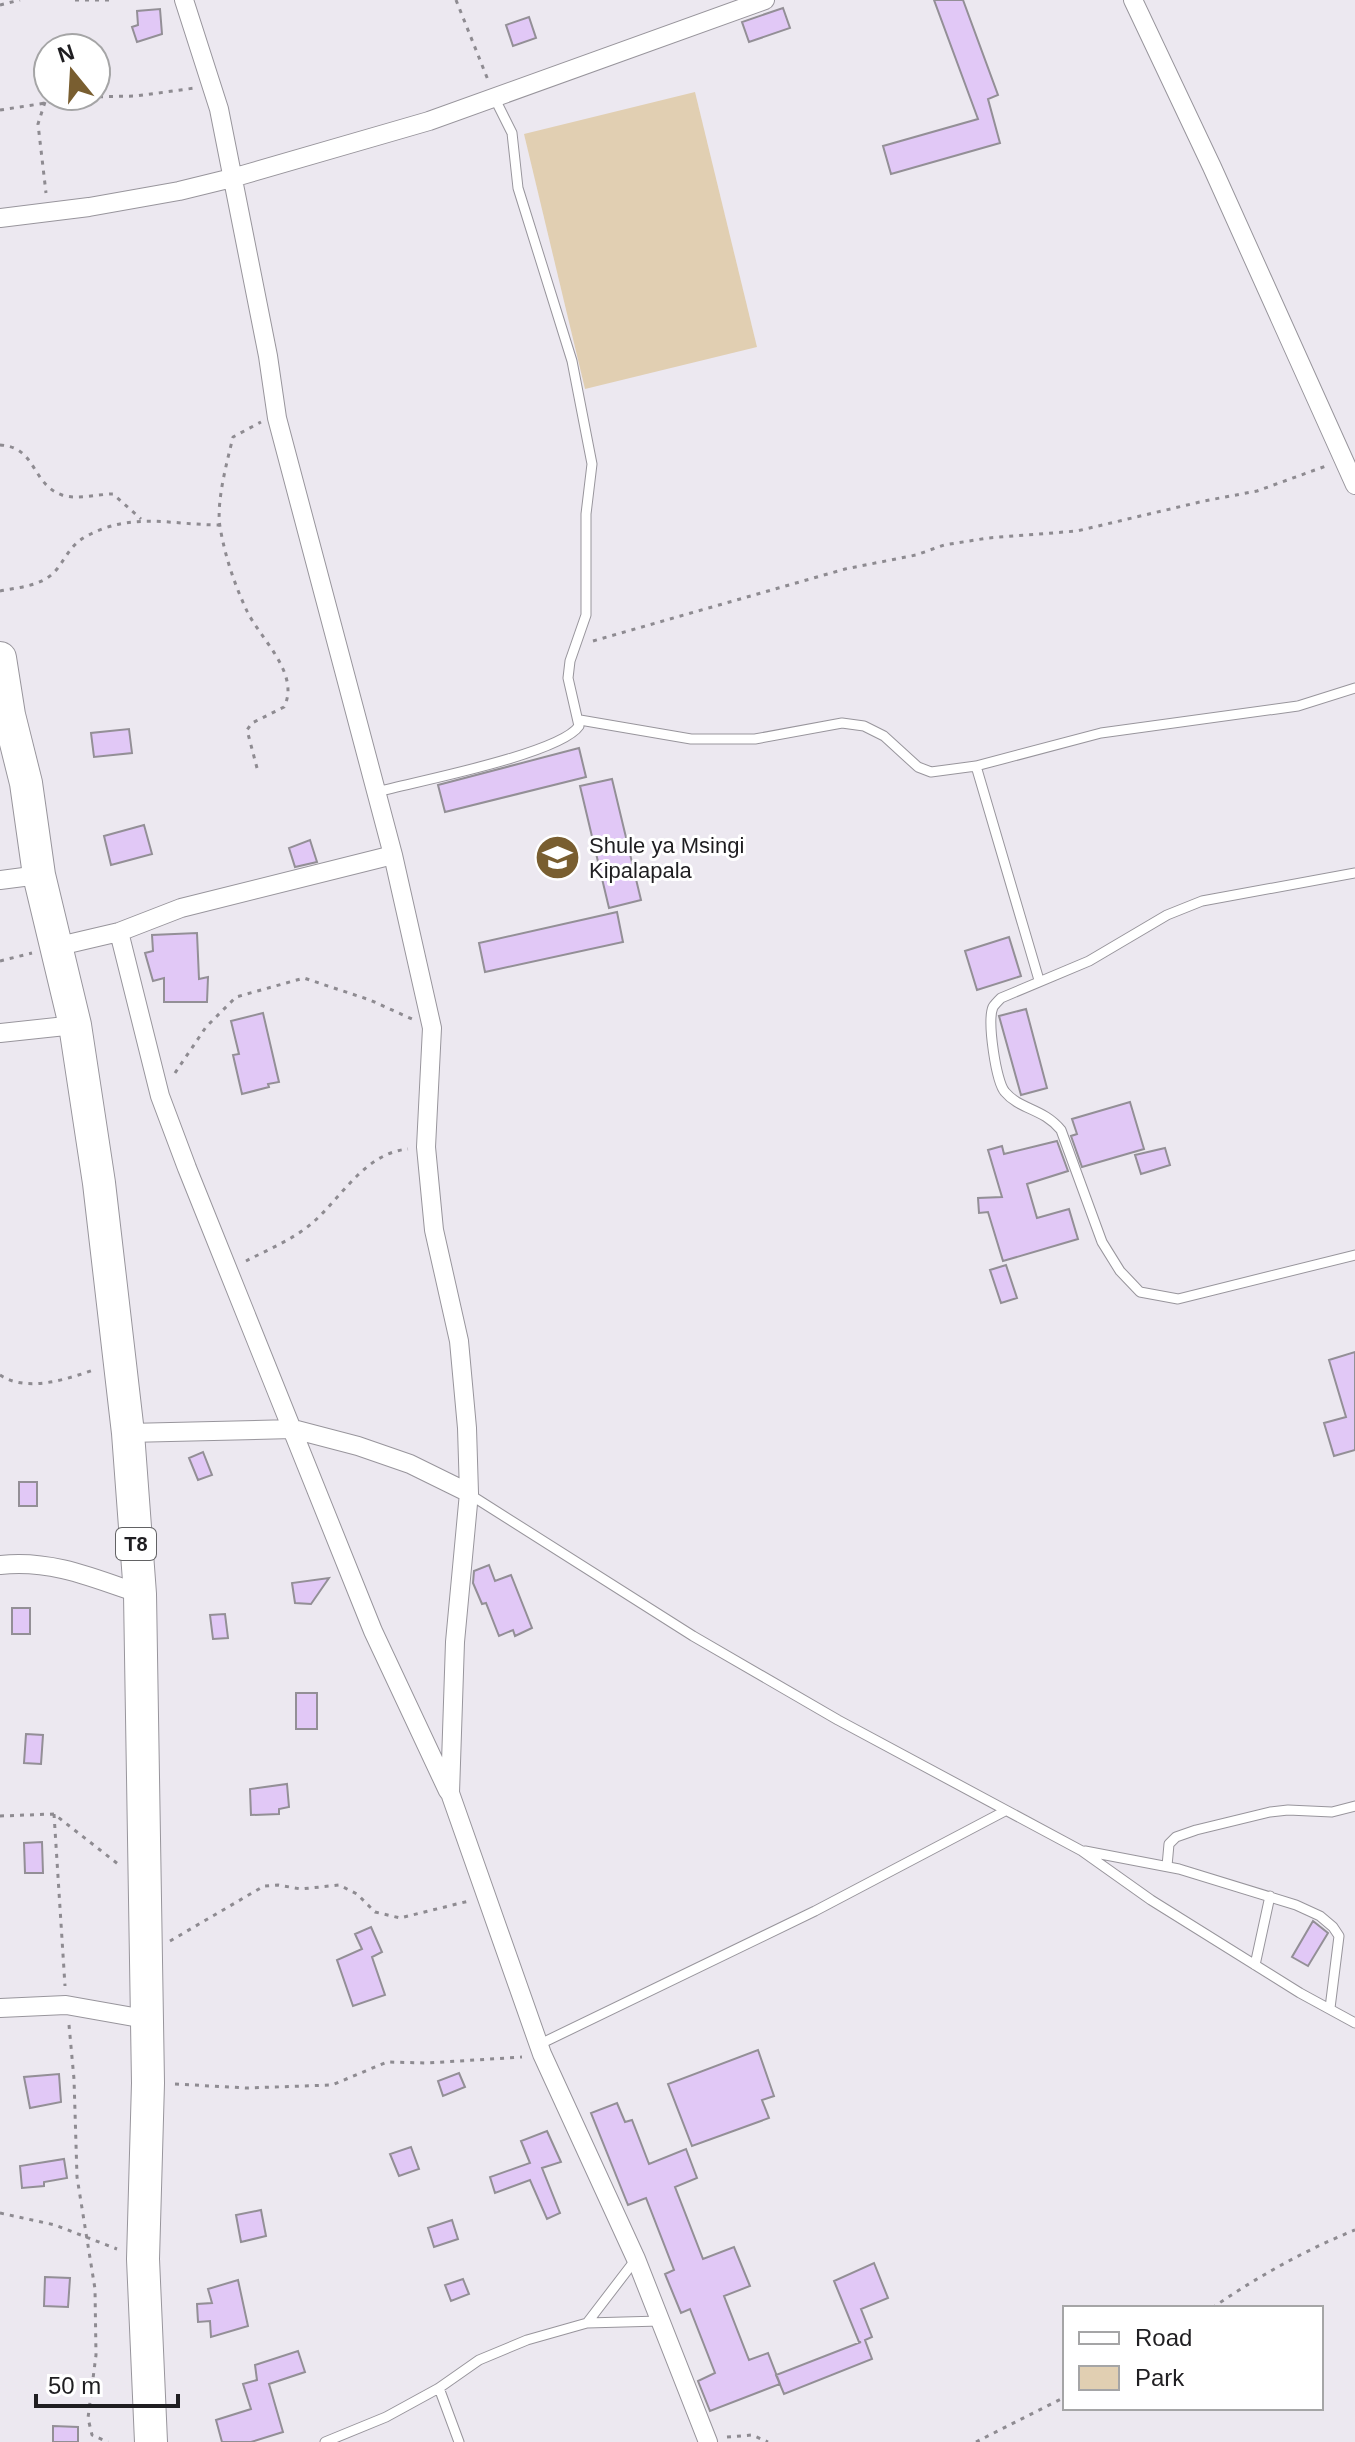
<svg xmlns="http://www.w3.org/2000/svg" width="1355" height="2442" font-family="Arial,sans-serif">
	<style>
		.green { fill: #e1cfb2 }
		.building { fill: #e1c8f6; stroke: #938f96; stroke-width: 2 }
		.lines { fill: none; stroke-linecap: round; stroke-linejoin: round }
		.lane-casing { stroke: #98959c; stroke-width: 11 }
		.street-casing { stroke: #98959c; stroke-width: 20 }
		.highway-casing { stroke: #98959c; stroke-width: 34 }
		.path { stroke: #8e8b91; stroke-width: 3; stroke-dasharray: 4 6; stroke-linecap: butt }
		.lane { stroke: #fff; stroke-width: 9 }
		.street { stroke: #fff; stroke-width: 18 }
		.highway { stroke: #fff; stroke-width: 32 }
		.labels { text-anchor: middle; stroke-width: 6; stroke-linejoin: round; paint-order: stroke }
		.shield { fill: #fff; stroke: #626264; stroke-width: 2 }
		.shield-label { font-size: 20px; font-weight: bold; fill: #1f1e21 }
		.poi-label { font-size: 22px; fill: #1f1e21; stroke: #fff; text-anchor: start }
	</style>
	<rect width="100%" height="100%" fill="#ece8f0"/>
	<path class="green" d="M695 92 757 347 585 389 524 134Z"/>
	<path class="building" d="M934 0H963L998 95 988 99 1000 143 891 174 883 146 978 119Z
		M783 8 790 28 749 42 742 22Z
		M160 9 162 34 137 42 132 27 138 25 137 11Z
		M529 17 536 38 513 46 506 25Z
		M129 729 132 753 94 757 91 733Z
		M579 748 586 777 445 812 438 785Z
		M612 779 641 900 609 908 580 786Z
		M144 825 152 854 111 865 104 836Z
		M310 840 317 862 295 867 289 848Z
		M617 912 623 942 485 972 479 943Z
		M197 933 199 979 208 977 207 1002H164V978L153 981 145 953 153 951 152 935Z
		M1009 937 1021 976 977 990 965 951Z
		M1026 1009 1047 1088 1021 1095 999 1016Z
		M263 1013 279 1082 268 1084 269 1087 242 1094 233 1055 239 1054 231 1021Z
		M1130 1102 1144 1149 1082 1167 1071 1136 1077 1134 1072 1119Z
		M1057 1141 1068 1171 1027 1184 1037 1218 1069 1209 1078 1239 1003 1261 988 1212 979 1213 978 1198 1002 1197 988 1150 1002 1146 1004 1154Z
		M1165 1148 1170 1165 1141 1174 1135 1155Z
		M1006 1265 1017 1298 1001 1303 990 1270Z
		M1355 1352V1450L1334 1456 1324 1423 1346 1417 1329 1360Z
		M203 1452 212 1475 198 1480 189 1458Z
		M19 1482H37V1506H19Z
		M489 1565 495 1581 511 1575 532 1628 515 1636 513 1630 499 1636 486 1603 482 1604 473 1583 474 1571Z
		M329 1578 311 1604 295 1603 292 1583Z
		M12 1608H30V1634H12Z
		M225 1614 228 1638 213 1639 210 1615Z
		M296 1693H317V1729H296Z
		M26 1734 43 1735 41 1764 24 1763Z
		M287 1784 289 1807 279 1809V1814L251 1815 250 1789Z
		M42 1842 43 1873H25L24 1843Z
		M1313 1921 1328 1933 1308 1966 1292 1957Z
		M371 1927 382 1952 372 1957 385 1995 353 2006 337 1960 362 1949 355 1934Z
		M758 2050 774 2096 762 2100 769 2118 692 2146 668 2084Z
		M459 2073 465 2087 443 2096 438 2081Z
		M59 2074 61 2102 30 2108 24 2077Z
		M617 2103 625 2122 632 2120 649 2164 686 2149 697 2178 675 2187 703 2259 734 2247 750 2286 724 2296 749 2360 768 2353 780 2384 710 2411 698 2381 715 2373 690 2309 681 2313 665 2274 674 2270 646 2198 628 2205 591 2113Z
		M547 2131 561 2162 542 2168 560 2213 547 2219 530 2180 495 2193 490 2177 530 2163 521 2141Z
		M411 2147 419 2169 399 2176 390 2154Z
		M64 2159 67 2178 44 2182V2186L22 2188 20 2166Z
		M261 2210 266 2236 241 2242 236 2215Z
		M452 2220 458 2239 434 2247 428 2228Z
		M874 2263 888 2298 861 2309 872 2337 865 2340 872 2359 784 2394 776 2375 861 2342H859L834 2281Z
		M45 2277 70 2278 68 2307 44 2306Z
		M463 2279 469 2294 451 2301 445 2285Z
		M238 2280 248 2326 211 2337 210 2321 198 2322 197 2304 212 2303 208 2289Z
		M298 2351 305 2372 269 2384 283 2432 251 2442H222L216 2420 251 2409 243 2384 257 2380 255 2365Z
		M53 2426 78 2427V2442H53Z"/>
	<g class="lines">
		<defs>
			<path id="lane" d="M580 720 691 739H755L842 723 864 726 884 736 918 767 931 772 976 766 1101 733 1298 706 1355 688
				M976 766 1039 980
				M376 792C414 782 560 754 579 726L568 678 570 661 586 615V514L592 464 572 361 518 188 512 133 495 99
				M1355 873 1202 901 1167 915 1089 961 1001 998C998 1001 995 1004 993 1007 987 1021 996 1082 1005 1092 1020 1110 1043 1108 1061 1130L1102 1242 1120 1271 1140 1292 1178 1299 1355 1255
				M469 1494 693 1636 838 1720 1082 1851 1151 1900 1300 1993 1355 2023
				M1085 1851 1179 1869 1296 1905 1320 1916 1333 1927 1339 1936 1330 2008
				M1167 1866 1169 1844 1176 1837 1196 1830 1270 1812 1288 1810 1332 1812 1355 1806
				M1255 1965 1270 1896
				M538 2045 815 1911 1005 1811
				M587 2323 636 2259
				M439 2388 459 2442
				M325 2442 386 2417 439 2388 479 2360 527 2340 587 2323 660 2321"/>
			<path id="street" d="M184 0 219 109 268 356 277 418 393 855 432 1028 426 1147 434 1230 459 1341 467 1428 469 1493 455 1642 450 1793 542 2054 636 2259 708 2442
				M1133 0 1212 167 1355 485
				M0 218 89 207 179 191 232 178 429 121 765 0
				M0 880 39 875
				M119 932 160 1096 187 1168 373 1631 448 1791
				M55 947 119 932 181 908 393 855
				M0 1033 75 1025
				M128 1433 293 1429 358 1446 410 1464 469 1493
				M0 1565C50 1559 94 1578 140 1594
				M0 2008 66 2005 145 2019"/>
			<path id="highway" d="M0 658 9 715 26 783 39 875 75 1025 99 1183 128 1433 140 1594 148 2083 143 2259 151 2442"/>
		</defs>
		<use href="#lane" class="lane-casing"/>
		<use href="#street" class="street-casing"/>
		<use href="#highway" class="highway-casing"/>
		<path class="path" d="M75 0H114
			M456 0 488 80
			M0 5 20 0
			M45 102 38 124 46 193
			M0 110 85 97 136 96 195 88
			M0 445C37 447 31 484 62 495 77 500 98 494 113 494L141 519
			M0 591C20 587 44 586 57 569 67 556 71 545 85 537 131 511 171 525 220 525
			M593 641 845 569 916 555 944 545 988 538 1077 531 1204 501 1257 491 1326 466
			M257 768 247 730 252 723 284 707C301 673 259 638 246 609 234 583 225 556 220 527 216 502 227 462 233 437L261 422
			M0 961 32 953
			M175 1073 206 1027 236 997 304 978 370 1000 412 1019
			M246 1261C267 1250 292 1240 311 1224 341 1199 364 1153 408 1149
			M0 1375C27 1393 68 1379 96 1369
			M54 1814 65 1986
			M0 1816 54 1814 118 1864
			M170 1941 264 1886 278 1885 301 1889 339 1885 357 1894 375 1912 400 1918 469 1901
			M69 2025 74 2079 77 2177 95 2289 96 2355 88 2418 92 2435 108 2442
			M175 2084 247 2088 332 2085 387 2062 427 2063 522 2057
			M0 2213 55 2225 117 2249
			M1212 2308C1257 2277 1305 2250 1355 2230
			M727 2437 752 2435 768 2442
			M976 2442 1065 2397"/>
		<use href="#lane" class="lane"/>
		<use href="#street" class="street"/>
		<use href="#highway" class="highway"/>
	</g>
	<defs>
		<symbol id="school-disc" viewBox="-11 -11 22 22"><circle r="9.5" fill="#795e30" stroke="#fff"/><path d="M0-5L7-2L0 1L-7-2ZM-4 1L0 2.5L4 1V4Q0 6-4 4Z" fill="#fff"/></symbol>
	</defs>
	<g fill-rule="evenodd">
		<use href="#school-disc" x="532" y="832" width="51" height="51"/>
	</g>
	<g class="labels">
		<rect class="shield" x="116" y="1528" width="40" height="32" rx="6"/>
		<g class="shield-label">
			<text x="136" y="1551">T8</text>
		</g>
		<g class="poi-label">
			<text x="589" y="853">Shule ya Msingi<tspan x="589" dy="25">Kipalapala</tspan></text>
		</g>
	</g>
	<rect x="1063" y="2306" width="260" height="104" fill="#ffffff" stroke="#a5a5a6" stroke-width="2"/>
	<rect x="1079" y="2332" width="40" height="12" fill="#ffffff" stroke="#a5a5a6" stroke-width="2"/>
	<text x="1135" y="2346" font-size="24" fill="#1f1e21">Road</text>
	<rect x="1079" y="2366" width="40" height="24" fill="#e1cfb2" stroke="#a5a5a6" stroke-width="2"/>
	<text x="1135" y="2386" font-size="24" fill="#1f1e21">Park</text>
	<g transform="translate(72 72) rotate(342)"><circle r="38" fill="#ffffff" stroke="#a5a5a6" stroke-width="2"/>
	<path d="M0-6L14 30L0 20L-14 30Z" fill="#795e30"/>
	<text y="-12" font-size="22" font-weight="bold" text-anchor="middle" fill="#1f1e21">N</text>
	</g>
	<path d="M36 2394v12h142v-12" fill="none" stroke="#1f1e21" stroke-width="4"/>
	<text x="48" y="2394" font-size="24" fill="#1f1e21" stroke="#ffffff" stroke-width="6" paint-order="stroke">50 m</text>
</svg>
